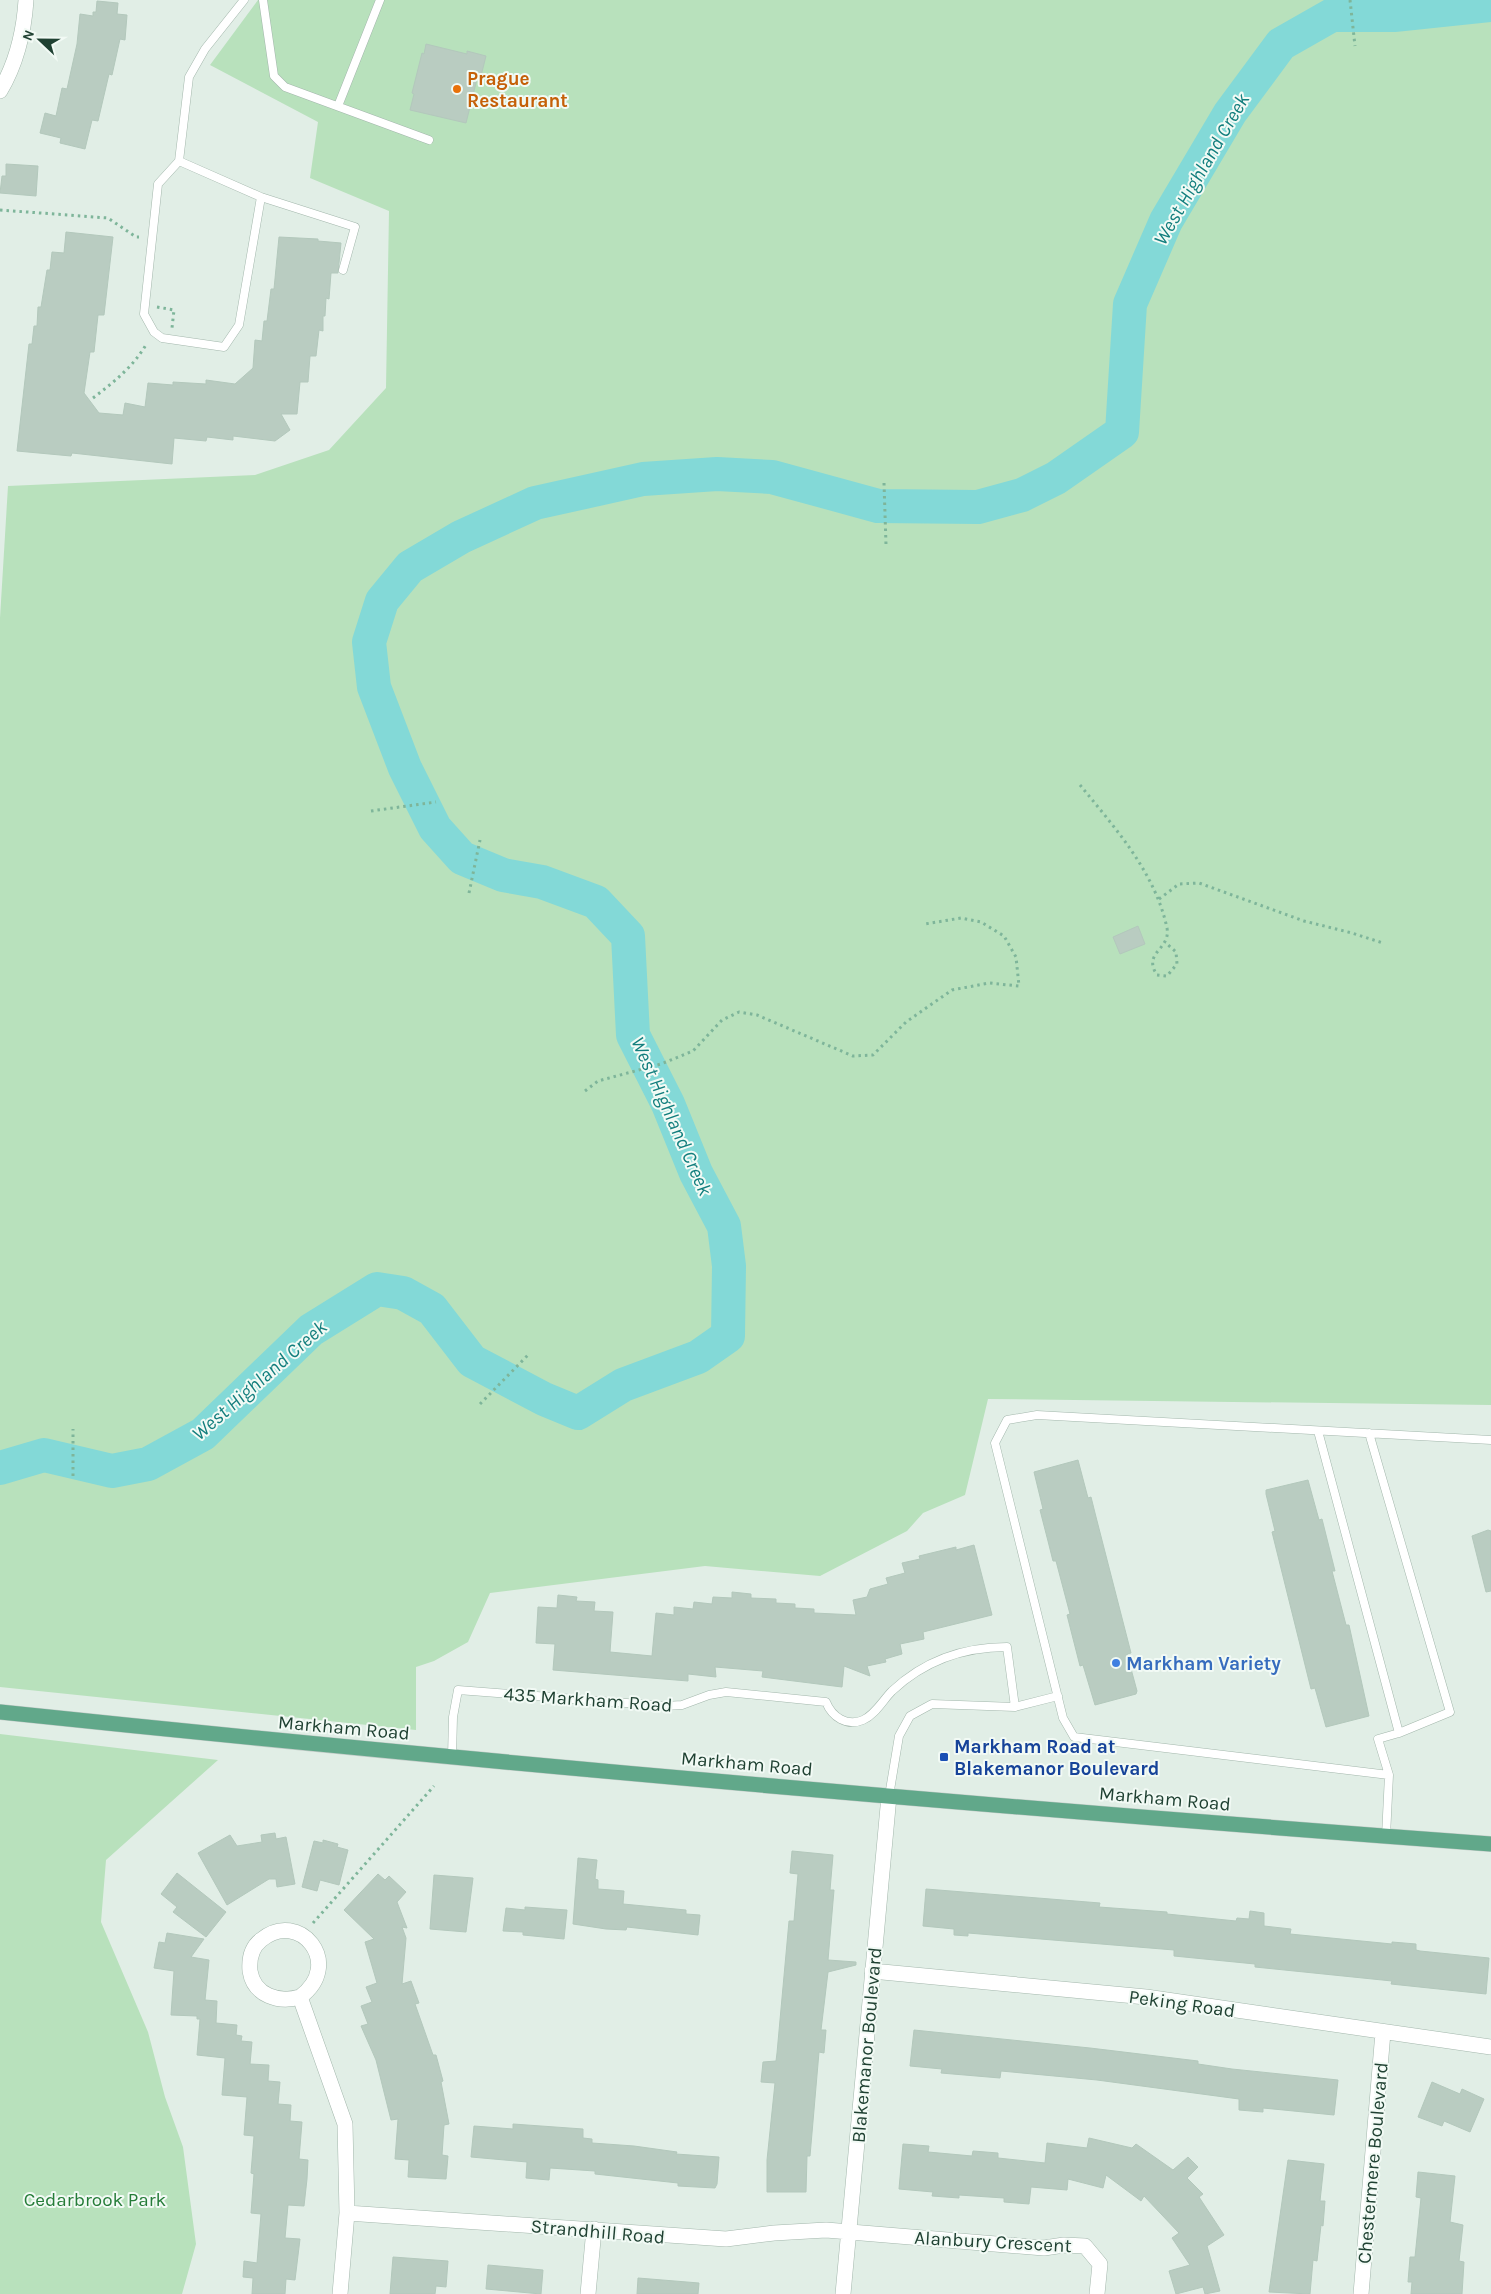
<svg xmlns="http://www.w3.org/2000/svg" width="1491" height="2294" font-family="Karla,sans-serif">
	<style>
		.green { fill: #b8e1bc }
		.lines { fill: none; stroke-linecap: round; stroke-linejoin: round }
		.river { stroke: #83d9d7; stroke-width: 34 }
		.building { fill: #b9ccc1; stroke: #b3c8bc }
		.service-casing { stroke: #a3b7ac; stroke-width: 9 }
		.minor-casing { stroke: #a3b7ac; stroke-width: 16 }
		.primary-casing { stroke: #c0cac6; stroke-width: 16 }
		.path { stroke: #7eb59a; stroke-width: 3; stroke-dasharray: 2.5 4; stroke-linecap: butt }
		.service { stroke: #fff; stroke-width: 8 }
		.minor { stroke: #fff; stroke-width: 15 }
		.primary { stroke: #61a88a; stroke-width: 15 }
		.food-dot { fill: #e8710a; stroke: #f2faf5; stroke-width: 2 }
		.shop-dot { fill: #3f7fe0; stroke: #f2faf5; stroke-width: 2 }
		.transit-dot { fill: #1a4fb4; stroke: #f2faf5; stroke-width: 2 }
		.labels { text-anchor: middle; stroke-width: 4; stroke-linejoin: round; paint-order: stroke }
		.food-label { font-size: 19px; font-weight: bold; fill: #c56008; stroke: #f2faf5; text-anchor: start }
		.shop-label { font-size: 19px; font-weight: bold; fill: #366cbe; stroke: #f2faf5; text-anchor: start }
		.street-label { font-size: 19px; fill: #1f4132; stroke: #f2faf5 }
		.transit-label { font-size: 19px; font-weight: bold; fill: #164399; stroke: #f2faf5; text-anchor: start }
		.park-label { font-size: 19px; fill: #257c38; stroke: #f2faf5 }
		.water-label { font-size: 20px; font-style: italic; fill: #127e7d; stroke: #f2faf5 }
	</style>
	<rect width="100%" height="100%" fill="#e1eee6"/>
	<path class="green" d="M258 0H1491V1405L988 1399 965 1495 923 1513 907 1531 820 1576 705 1566 490 1593 468 1642 434 1661 416 1667V1730L0 1687V618L8 486 255 475 329 450 386 388 389 211 310 178 318 122 210 65Z
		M0 1734 218 1760 106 1860 101 1922 148 2032 165 2097 183 2147 196 2244 182 2294H0Z"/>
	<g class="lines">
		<path class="river" d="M0 1468 44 1455 112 1471 148 1464 203 1434 311 1330 377 1289 403 1293 432 1309 472 1361 544 1399 578 1413 623 1385 698 1357 728 1336 729 1266 724 1226 696 1173 668 1104 633 1035 628 936 596 902 542 882 503 875 462 858 435 828 405 768 374 687 369 642 382 601 410 567 461 537 535 503 643 479 717 474 772 477 878 506 978 507 1022 495 1056 478 1122 432 1130 304 1166 221 1230 113 1281 44 1332 15H1394L1491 5"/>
	</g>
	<path class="building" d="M97 1 118 3 117 14 127 15 125 40 120 39 112 75 109 74 98 121 92 120 85 149 60 143 61 138 40 133 45 113 56 116 62 88 67 89 77 44 80 14 93 16V12H96Z
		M426 44 467 54V51L486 56 481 76 478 75 466 123 410 110 414 94 412 93 422 53 424 54Z
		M6 164 38 166 36 196 0 193 2 176H6Z
		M66 232 113 237 104 315H98L94 352H90L84 393 99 413 123 415 125 403 145 407 148 383 173 385V382L206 384V380L235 384 253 368 255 340 262 341 264 321H267L271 289H274L279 237 318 239V241L341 243 338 273H331L329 299 326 298 325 316H323V331L319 330 316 356H310L308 382H300L297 414H281L290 430 275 441 233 436V440L207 437 206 441 174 438 172 464 72 453 71 456 17 451 29 344H32L34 326H37L38 307H41L47 270H50L52 252 64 253Z
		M1138 926 1145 944 1120 954 1113 937Z
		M1078 1460 1088 1498 1091 1497 1095 1513 1131 1653 1127 1654 1137 1691 1136 1694 1095 1705 1083 1665 1080 1666 1067 1615 1070 1614 1056 1561H1053L1049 1545 1040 1510 1043 1509 1034 1472Z
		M1308 1480 1319 1520 1322 1519 1335 1571H1332L1346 1625H1349L1369 1716 1326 1727 1315 1688 1311 1689 1272 1532 1275 1531 1266 1494V1490Z
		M1488 1530 1491 1531V1591L1486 1592 1472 1536Z
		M974 1545 992 1615 923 1632 924 1639 900 1644 902 1654 885 1659 886 1662 867 1666 870 1676 844 1666 842 1687 762 1677 763 1671 715 1667 716 1677 688 1674V1681L553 1670 555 1644 536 1643 538 1607 557 1608 558 1595 577 1597 576 1601 595 1602 594 1611 613 1612 610 1652 652 1656 656 1613 674 1615V1607L693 1609 694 1602 712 1604 713 1597 732 1598V1592L751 1594V1598L776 1599V1603L795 1604V1608L814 1609V1613L856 1615 853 1600 867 1597 870 1589 888 1584 886 1578 905 1573 902 1563 920 1559 919 1556 956 1547V1550Z
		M275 1833 276 1839 286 1837 295 1884 277 1887 276 1879H269L227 1905 198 1853 230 1835 237 1846 262 1842 261 1835Z
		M323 1840 338 1844 337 1847 348 1850 339 1885 320 1880 317 1891 302 1887 314 1841 323 1843Z
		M792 1851 833 1855 830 1890H834L828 1960 856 1962V1965L828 1972 821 2030H826L824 2053 819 2052 810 2156H807L806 2192H767V2160L775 2083 761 2082 763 2062 776 2061 777 2053 789 1921H794L798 1874 790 1873Z
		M578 1858 597 1860 595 1879 598 1880V1889L624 1891 623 1904 686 1910V1914L700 1915 698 1935 627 1927 626 1930 606 1929 573 1924Z
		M177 1873 226 1912 206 1937 173 1912 177 1907 161 1894Z
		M378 1874 385 1880 389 1876 406 1892 397 1902 407 1928 402 1927 406 1938 402 1984 411 1981 419 2003 415 2004 433 2055H436L443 2081 441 2082 449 2124 444 2125 442 2155 448 2156 446 2179 408 2177 409 2160 395 2159 398 2119 391 2120 376 2060 361 2026 368 2024 361 2006 372 2002 366 1987 377 1983 365 1942 374 1939 344 1910Z
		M434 1875 473 1878 466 1932 430 1929Z
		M926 1889 1100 1903 1099 1907 1167 1912V1914L1236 1921 1237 1918 1249 1919 1250 1911 1264 1913V1926L1291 1929 1290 1934 1392 1944V1942L1416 1944V1950L1420 1951 1489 1958 1486 1994 1391 1984 1392 1981 1255 1967V1964L1174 1956V1950L968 1933V1936L954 1935V1929L923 1926Z
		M525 1907 567 1910 564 1939 523 1935V1932L503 1931 506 1908 525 1910Z
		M167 1933 204 1939 191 1957 209 1960 205 2000 217 2001 216 2023 237 2025 236 2035 242 2036 241 2041 252 2042 250 2064 269 2065 268 2081 280 2082 278 2104 291 2105 290 2121 302 2122 299 2159 308 2160 307 2179 304 2206 288 2205 285 2238 300 2239 295 2280 286 2279 285 2294H252L253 2278 243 2277 244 2261 257 2263 261 2214 251 2213 254 2174 251 2173 254 2136 244 2135 247 2097 222 2095 225 2058 197 2055 200 2019H197V2016L171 2015 174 1971 154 1968 159 1942 165 1943Z
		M914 2030 1090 2048 1198 2061V2064L1232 2069 1338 2080 1334 2115 1263 2108V2112L1239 2110V2099L1097 2080 1001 2071 1000 2078 941 2073 942 2069 910 2066Z
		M1432 2082 1460 2094 1462 2089 1484 2099 1470 2132 1444 2121 1442 2126 1418 2117Z
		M513 2124 583 2129V2138L592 2139V2143L634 2146 677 2152 676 2154 719 2157 717 2184 715 2188 678 2186V2183L595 2174V2171L550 2168 549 2180 526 2178 527 2162 471 2157 474 2126 513 2129Z
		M1089 2138 1132 2148 1136 2144 1173 2170 1188 2157 1198 2167 1187 2178 1203 2194 1199 2197 1224 2235 1207 2246 1220 2291 1205 2294 1203 2287 1176 2294 1169 2271 1190 2265 1172 2238 1179 2233 1144 2196 1141 2201 1106 2175 1103 2188 1068 2179 1067 2190 1031 2187 1029 2204 1004 2202V2198L959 2195V2198L932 2196 933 2192 899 2189 903 2144 929 2146 928 2152 972 2156 973 2151 998 2153V2158L1045 2163 1047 2143 1087 2148Z
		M1288 2160 1324 2164 1320 2201H1325L1323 2226 1321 2225 1317 2261 1313 2260 1310 2294 1269 2292Z
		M1418 2172 1455 2176 1450 2222 1463 2225 1459 2261 1464 2262 1462 2294H1411L1412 2282H1408L1410 2257H1415L1421 2198 1416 2197Z
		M393 2257 448 2261 446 2287 436 2286 435 2294H390Z
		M488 2265 543 2270 541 2294 486 2289Z
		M638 2278 699 2283 698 2294H637Z"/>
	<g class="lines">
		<defs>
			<path id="service" d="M263 0 274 76 285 87 429 140
				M338 106 380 0
				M179 161 261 197 239 325 224 347 162 338 154 332 144 314 158 184 179 161 189 77 205 49 244 0
				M261 197 355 227 343 270
				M1318 1431 1399 1733 1378 1739 1389 1775 1386 1836
				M1369 1433 1450 1712 1399 1733
				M1015 1707 1058 1696
				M452 1757 453 1717 458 1690 665 1706 682 1705 709 1695 726 1692 826 1702C832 1717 847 1727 863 1720 875 1715 883 1700 892 1691 924 1661 964 1647 1007 1647L1015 1707 932 1704 910 1716 899 1736 889 1796
				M1389 1775 1074 1737 1063 1718 995 1443 1007 1420 1037 1415 1491 1440"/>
			<path id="minor" d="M0 91C16 64 24 32 26 0
				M872 1971 1146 1997 1491 2047
				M300 1997C279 2003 254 1996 250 1971 249 1959 252 1947 261 1940 299 1908 345 1964 300 1997L345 2124 347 2213 340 2294
				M347 2213 726 2239 774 2233 826 2230 1044 2248 1064 2245 1085 2246 1100 2264 1097 2294
				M588 2294 594 2229
				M843 2294 889 1796
				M1361 2294 1383 2032"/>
			<path id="primary" d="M0 1712C496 1764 993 1807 1491 1844"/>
		</defs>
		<use href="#service" class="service-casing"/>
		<use href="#minor" class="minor-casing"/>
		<use href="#primary" class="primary-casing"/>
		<path class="path" d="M1350 0 1355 46
			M0 210 108 218 136 237H139
			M157 307 174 310 172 328
			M93 398C114 382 134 366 147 343
			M884 483 886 545
			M1080 785C1115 828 1155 872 1167 928 1171 950 1142 952 1157 975L1167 976 1177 964 1176 952 1166 943
			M371 811 436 802
			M469 893 480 840
			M1159 899 1179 884 1199 883 1304 921 1352 933 1383 943
			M585 1091 598 1081 661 1064 693 1051 722 1020 739 1012 757 1015 853 1056 873 1055 906 1022 952 990 989 983 1019 986 1016 957 1004 936 981 922 961 918 925 924
			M480 1404 528 1355
			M73 1476V1429
			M313 1923 434 1786"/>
		<use href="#service" class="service"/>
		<use href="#minor" class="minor"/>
		<use href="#primary" class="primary"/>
	</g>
	<circle class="food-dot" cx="457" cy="89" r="5"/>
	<circle class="shop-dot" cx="1116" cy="1663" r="5"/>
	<rect class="transit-dot" x="939" y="1752" width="10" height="10" rx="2.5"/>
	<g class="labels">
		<g class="food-label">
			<text x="467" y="85">Prague<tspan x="467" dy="22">Restaurant</tspan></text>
		</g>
		<g class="shop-label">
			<text x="1126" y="1670">Markham Variety</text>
		</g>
		<g class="street-label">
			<text transform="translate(588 1699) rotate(4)" y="7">435 Markham Road</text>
			<text transform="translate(344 1727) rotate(5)" y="7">Markham Road</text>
			<text transform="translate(747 1763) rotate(5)" y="7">Markham Road</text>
			<text transform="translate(1165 1798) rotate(5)" y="7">Markham Road</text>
			<text transform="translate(1182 2003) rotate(8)" y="7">Peking Road</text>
			<text transform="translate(866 2045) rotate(-85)" y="7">Blakemanor Boulevard</text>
			<text transform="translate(1372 2163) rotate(-85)" y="7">Chestermere Boulevard</text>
			<text transform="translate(598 2231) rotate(5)" y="7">Strandhill Road</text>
			<text transform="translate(993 2241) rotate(3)" y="7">Alanbury Crescent</text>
		</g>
		<g class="transit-label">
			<text x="954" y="1753">Markham Road at<tspan x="954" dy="22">Blakemanor Boulevard</tspan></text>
		</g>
		<g class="park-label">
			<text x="95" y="2206">Cedarbrook Park</text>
		</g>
		<g class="water-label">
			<text transform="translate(1201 169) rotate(-60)" y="7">West Highland Creek</text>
			<text transform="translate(672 1116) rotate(66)" y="7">West Highland Creek</text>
			<text transform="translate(259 1380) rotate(-41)" y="7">West Highland Creek</text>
		</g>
	</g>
	<g transform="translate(40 40) rotate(292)" stroke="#f2faf5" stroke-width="4" paint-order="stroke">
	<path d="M0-4L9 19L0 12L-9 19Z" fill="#1f4132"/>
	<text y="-8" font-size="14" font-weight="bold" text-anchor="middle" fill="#1f4132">N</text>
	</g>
</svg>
